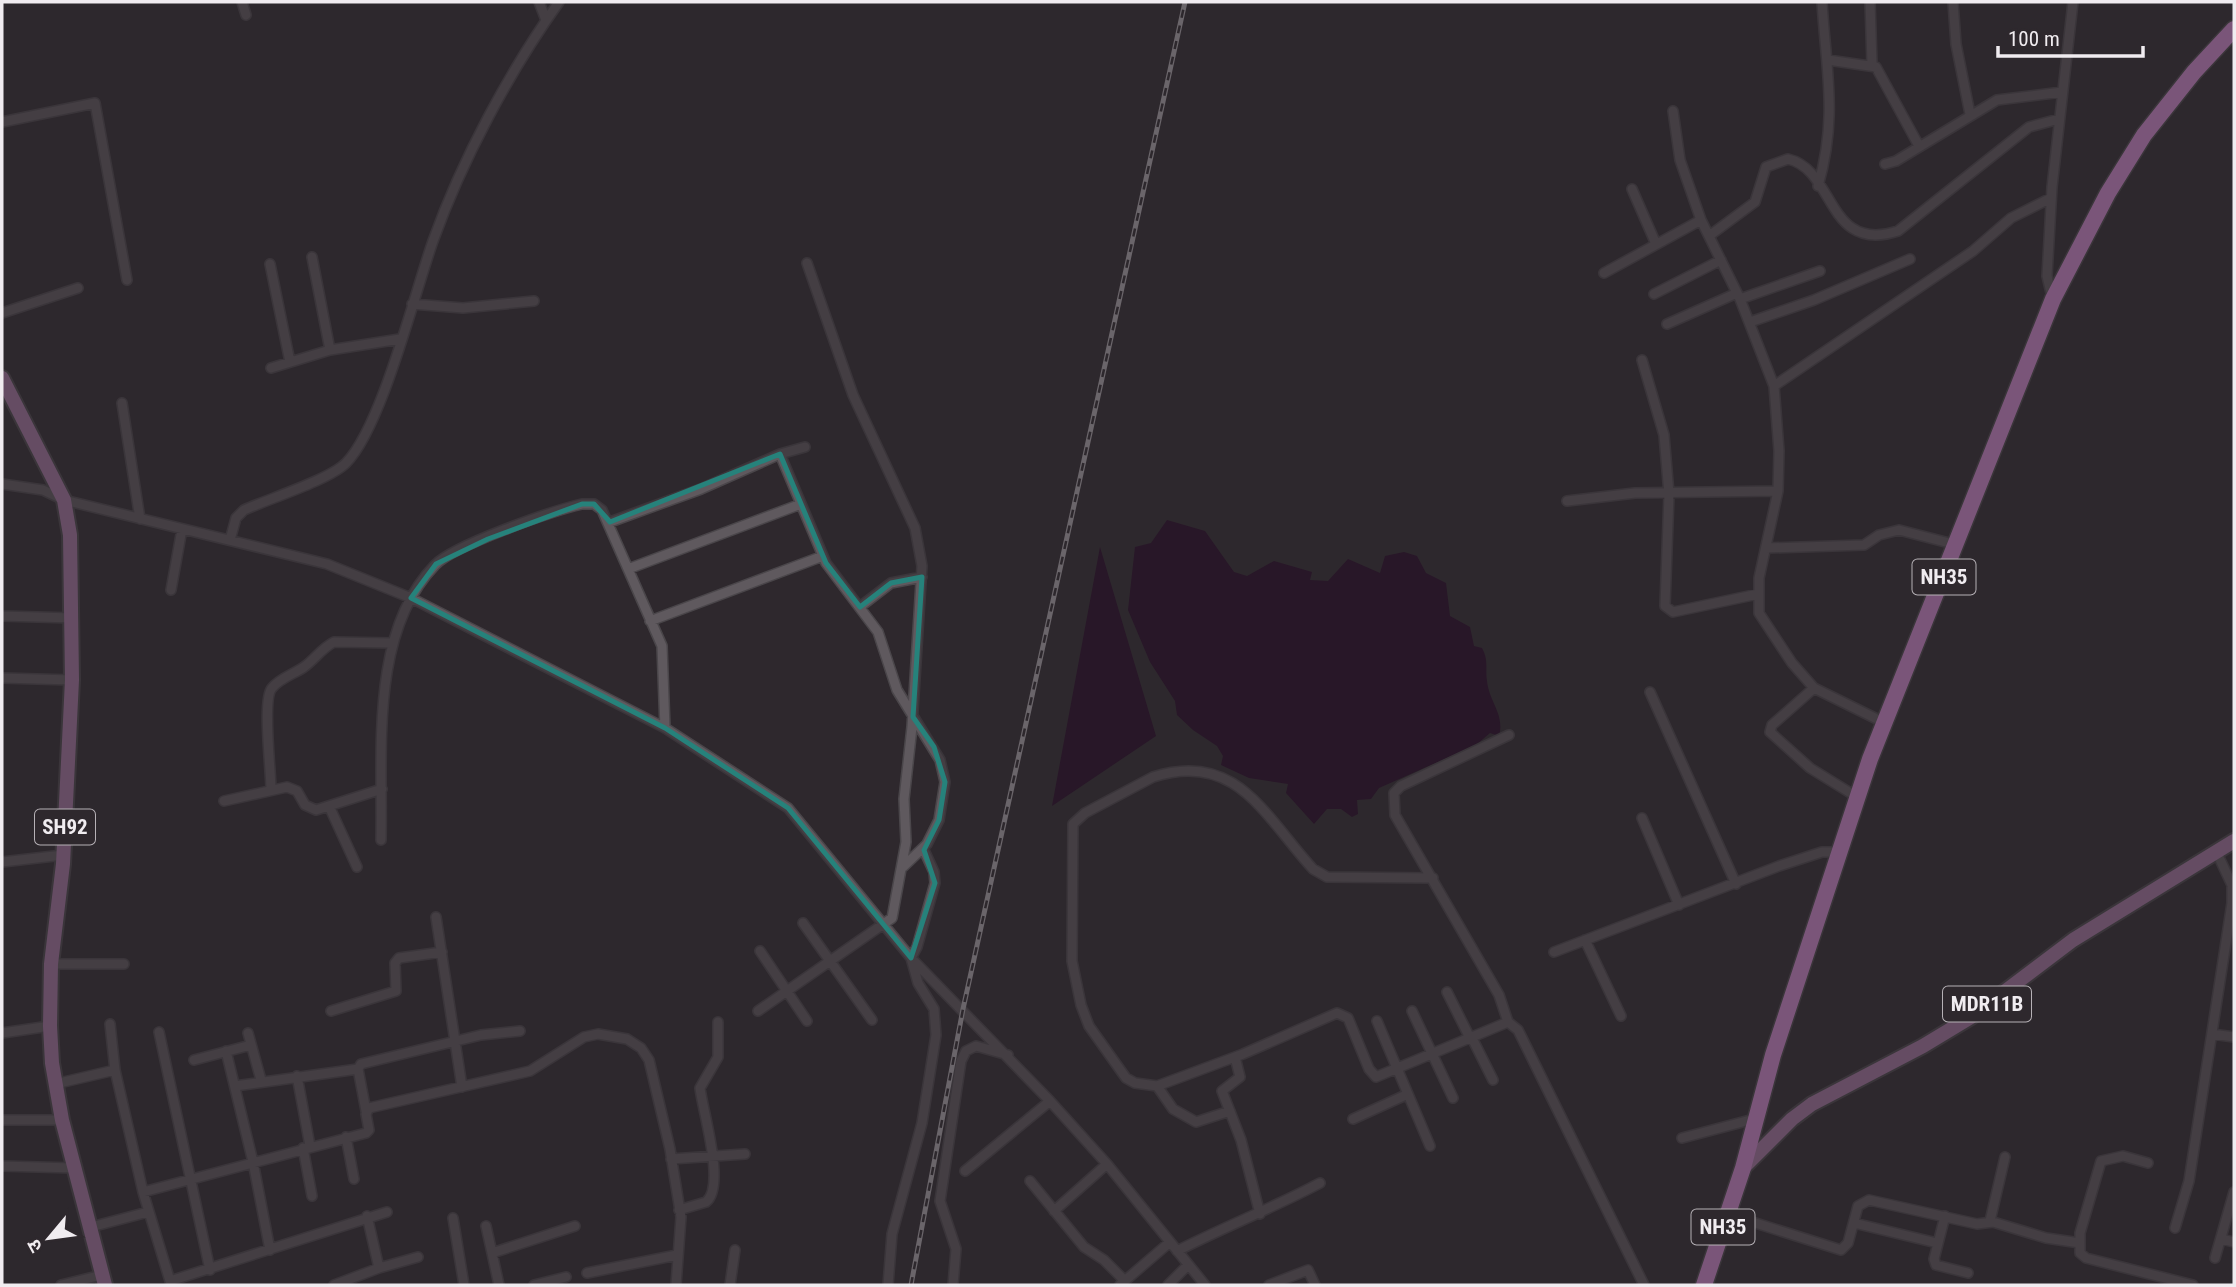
<svg xmlns="http://www.w3.org/2000/svg" width="2236" height="1287" font-family="'Roboto Condensed','Noto Sans Devanagari',sans-serif">
	<style>
		.water { fill: #220322 }
		.lines { fill: none; stroke-linecap: round; stroke-linejoin: round }
		.street-casing { stroke: #4a464a; stroke-width: 12 }
		.primary-casing { stroke: #4a464a; stroke-width: 18 }
		.highway-casing { stroke: #4a464a; stroke-width: 19 }
		.street { stroke: #5f595e; stroke-width: 9 }
		.primary { stroke: #a878a5; stroke-width: 14 }
		.highway { stroke: #d88dd5; stroke-width: 16 }
		.rail-casing { stroke: #b4b0b4; stroke-width: 5 }
		.rail { stroke: #2e282d; stroke-width: 2.5; stroke-dasharray: 8; stroke-linecap: butt }
		.marked { fill: none; stroke: #26827b; stroke-width: 5; stroke-linejoin: round }
		.labels { text-anchor: middle; stroke-width: 7; stroke-linejoin: round; paint-order: stroke }
		.shield { fill: #2e282d; stroke: #b6b1b6; stroke-width: 2 }
		.shield-label { font-size: 21px; font-weight: bold; fill: #f0ecf0 }
	</style>
	<rect width="100%" height="100%" fill="#2e282d"/>
	<path class="water" d="M1167 520 1205 531 1234 572 1247 576 1274 561 1312 572 1310 580 1328 581 1348 559 1380 573 1385 556 1404 552 1417 556 1426 573 1446 583 1450 616 1470 627 1474 646 1482 648C1489 661 1485 668 1487 681 1489 702 1505 714 1499 736L1490 733 1476 745 1379 788 1371 799 1357 800 1358 814 1352 817 1341 809H1327L1314 824 1286 793 1288 784 1249 778 1221 765 1223 756 1217 746 1193 730 1177 715 1175 701 1150 662 1128 610 1135 547 1151 543Z
		M1100 547 1156 736 1052 806Z"/>
	<g class="lines">
		<defs>
			<path id="street" d="M242 2 246 15
				M539 2 546 20
				M1870 2 1872 64
				M1953 2 1956 44 1970 114
				M1828 60 1876 67 1919 146
				M1673 111 1680 160 1701 220 1740 299 1774 386 1779 451 1778 491 1759 578V613L1792 663 1814 688 1883 722
				M2 122 95 103 127 280
				M1885 164 1896 161 1997 100 2062 92
				M1818 186C1838 117 1826 70 1822 2
				M1632 189 1656 244
				M1709 236 1755 202 1766 167 1788 159C1836 170 1826 254 1898 231L2029 127 2059 119
				M312 257 330 350
				M270 264 290 362
				M1604 273 1701 220
				M1654 294 1721 260
				M2052 297 2047 276 2052 187 2073 2
				M1740 299 1820 271
				M412 304 463 308 534 301
				M2 313 78 288
				M1750 322 1814 300 1910 259
				M1667 324 1737 293
				M1642 360 1664 435 1669 494 1665 606 1673 612 1758 594
				M271 368 330 350 400 339
				M1774 386 1973 251 2011 218 2051 198
				M122 403 140 519
				M780 454 826 563 878 632 897 690 940 760 945 782 939 820 927 844 903 867
				M2 484 43 490 64 500 327 564 411 598 665 728 788 808 911 958 1050 1101 1107 1164 1205 1285
				M1567 501 1635 493 1778 491
				M610 522 701 489 780 454 805 447
				M230 540 236 518 244 510C268 499 329 480 346 463 382 426 414 295 433 241 462 160 509 72 559 2
				M1766 548 1864 545 1879 535 1899 530 1957 545
				M628 569 801 504
				M171 590 182 529
				M861 606 891 583 922 577
				M2 616 73 618
				M650 621 823 556
				M2 678 72 680
				M1814 688 1772 725 1770 732 1810 768 1857 797
				M1650 692 1736 884
				M271 790C271 770 262 699 272 688 280 678 294 674 304 667 315 659 322 648 334 642L392 643
				M224 801 287 787 297 791 305 805 316 810 382 789
				M329 806 357 867
				M1642 818 1679 905
				M381 840C383 753 369 633 435 565 454 545 552 511 582 504H594L602 510 662 646 665 728
				M2 862 63 855
				M1433 878 1327 877 1313 869C1265 817 1237 750 1153 777L1085 813 1073 824 1072 961 1081 1005 1089 1026 1126 1078 1135 1083 1157 1086 1243 1054 1337 1013 1348 1018 1369 1069 1376 1077 1508 1022 1518 1030 1644 1285
				M436 917 462 1087
				M803 923 872 1020
				M1585 940 1621 1016
				M760 951 807 1021
				M1554 952 1779 866 1822 852H1840
				M51 964H124
				M1447 992 1469 1036
				M331 1011 396 991 395 963 399 958 442 952
				M758 1011 892 918 906 842 904 799 912 727 922 566 915 528 853 395 807 263
				M1412 1011 1453 1098
				M1377 1021 1430 1146
				M1508 1022 1499 995 1395 815 1394 793 1401 786 1509 735
				M110 1024 115 1070
				M159 1032 210 1270
				M2 1033 50 1026
				M248 1033 261 1080
				M2212 1034 2234 1037
				M1471 1036 1493 1080
				M226 1051 253 1162 270 1250
				M1235 1057 1240 1077 1222 1091 1241 1140 1260 1214
				M194 1060 251 1045
				M297 1076 310 1146
				M55 1084 115 1070 143 1192 170 1281 387 1212
				M235 1086 358 1069
				M1157 1086 1173 1109 1196 1122 1230 1111
				M366 1111 358 1069 361 1064 481 1035 520 1031
				M1353 1119 1408 1094
				M2 1120H62
				M346 1137 354 1179
				M1682 1138 1754 1119
				M303 1148 312 1196
				M671 1159 745 1154
				M2148 1163 2123 1156 2101 1161 2080 1233V1253L2086 1258 2193 1285
				M2 1166 74 1168
				M965 1171 1050 1101
				M1030 1181 1084 1247 1104 1260 1125 1281
				M143 1192 366 1133 369 1130 366 1114 369 1108 530 1071 584 1037 598 1034 627 1039 641 1048 649 1060 670 1149 681 1217 676 1285
				M679 1210 706 1202C726 1186 703 1113 700 1088L718 1057V1022
				M1054 1211 1107 1164
				M1727 1214 1841 1250 1848 1243 1858 1206 1869 1200 1977 1224 1993 1222 2046 1238 2080 1243
				M1945 1216 1934 1259 1936 1265 1968 1273
				M453 1218 464 1285
				M1990 1221 2005 1157
				M1854 1223 1937 1243
				M486 1226 492 1253
				M91 1227 148 1212
				M2175 1228 2189 1181 2232 903V885L2216 851
				M2221 1239 2234 1242
				M1177 1251C1224 1227 1273 1208 1320 1183
				M2215 1258 2234 1192
				M379 1268 418 1257
				M587 1273 677 1255
				M61 1285 102 1275
				M334 1285 379 1268 367 1216
				M499 1285 492 1253 575 1226
				M534 1285 566 1277
				M730 1285 735 1250
				M888 1285 892 1234 922 1123 936 1035 934 1009 918 983 911 958 917 947 935 883 934 872 923 848
				M953 1285 956 1249 940 1201 961 1061 966 1051 976 1046 1008 1055
				M1120 1285 1170 1242
				M1168 1285 1188 1265
				M1269 1285 1308 1270 1315 1285"/>
			<path id="primary" d="M2 378 64 500 70 535 72 680 63 864 51 964 50 1026 52 1063 62 1120 105 1285
				M1743 1168 1792 1119 1812 1104 1923 1046 1971 1017 2073 940 2234 841"/>
			<path id="highway" d="M1704 1285 1743 1168 1773 1055 1870 759 2053 299 2108 193 2144 135 2194 72 2234 29"/>
		</defs>
		<use href="#street" class="street-casing"/>
		<use href="#primary" class="primary-casing"/>
		<use href="#highway" class="highway-casing"/>
		<use href="#street" class="street"/>
		<use href="#primary" class="primary"/>
		<use href="#highway" class="highway"/>
		<defs>
			<path id="rail" d="M911 1285 963 1009 1185 2"/>
		</defs>
		<use href="#rail" class="rail-casing"/>
		<use href="#rail" class="rail"/>
	</g>
	<path d="M0 0H2236V1287H0ZM780 454 826 563 860 607 891 583 922 577 913 717 934 747 945 782 939 820 924 850 935 883 911 958 788 808 665 728 411 598 436 564 488 539 582 504H594L610 522Z" fill="#2e282d" fill-opacity=".55" fill-rule="evenodd"/>
	<path class="marked" d="M780 454 826 563 860 607 891 583 922 577 913 717 934 747 945 782 939 820 924 850 935 883 911 958 788 808 665 728 411 598 436 564 488 539 582 504H594L610 522Z"/>
	<g class="labels">
		<g class="shield">
			<rect x="1912.5" y="559.5" width="63" height="35" rx="5"/>
			<rect x="35" y="809.5" width="60" height="35" rx="5"/>
			<rect x="1943" y="986.5" width="88" height="35" rx="5"/>
			<rect x="1691.5" y="1209.5" width="63" height="35" rx="5"/>
		</g>
		<g class="shield-label">
			<text x="1944" y="584">NH35</text>
			<text x="65" y="834">SH92</text>
			<text x="1987" y="1011">MDR11B</text>
			<text x="1723" y="1234">NH35</text>
		</g>
	</g>
	<rect width="2236" height="1287" fill="none" stroke="#f0ecf0" stroke-width="7"/>
	<g transform="translate(49 1238) rotate(241)" stroke="#2e282d" stroke-width="5" paint-order="stroke">
	<path d="M0-5L12 26L0 18L-12 26Z" fill="#f0ecf0"/>
	<text y="-10" font-size="19" font-weight="bold" text-anchor="middle" fill="#f0ecf0">उ</text>
	</g>
	<path d="M1998 46v10h145v-10" fill="none" stroke="#f0ecf0" stroke-width="3.5"/>
	<text x="2008" y="46" font-size="21" fill="#f0ecf0" stroke="#2e282d" stroke-width="5" paint-order="stroke">100 m</text>
</svg>
